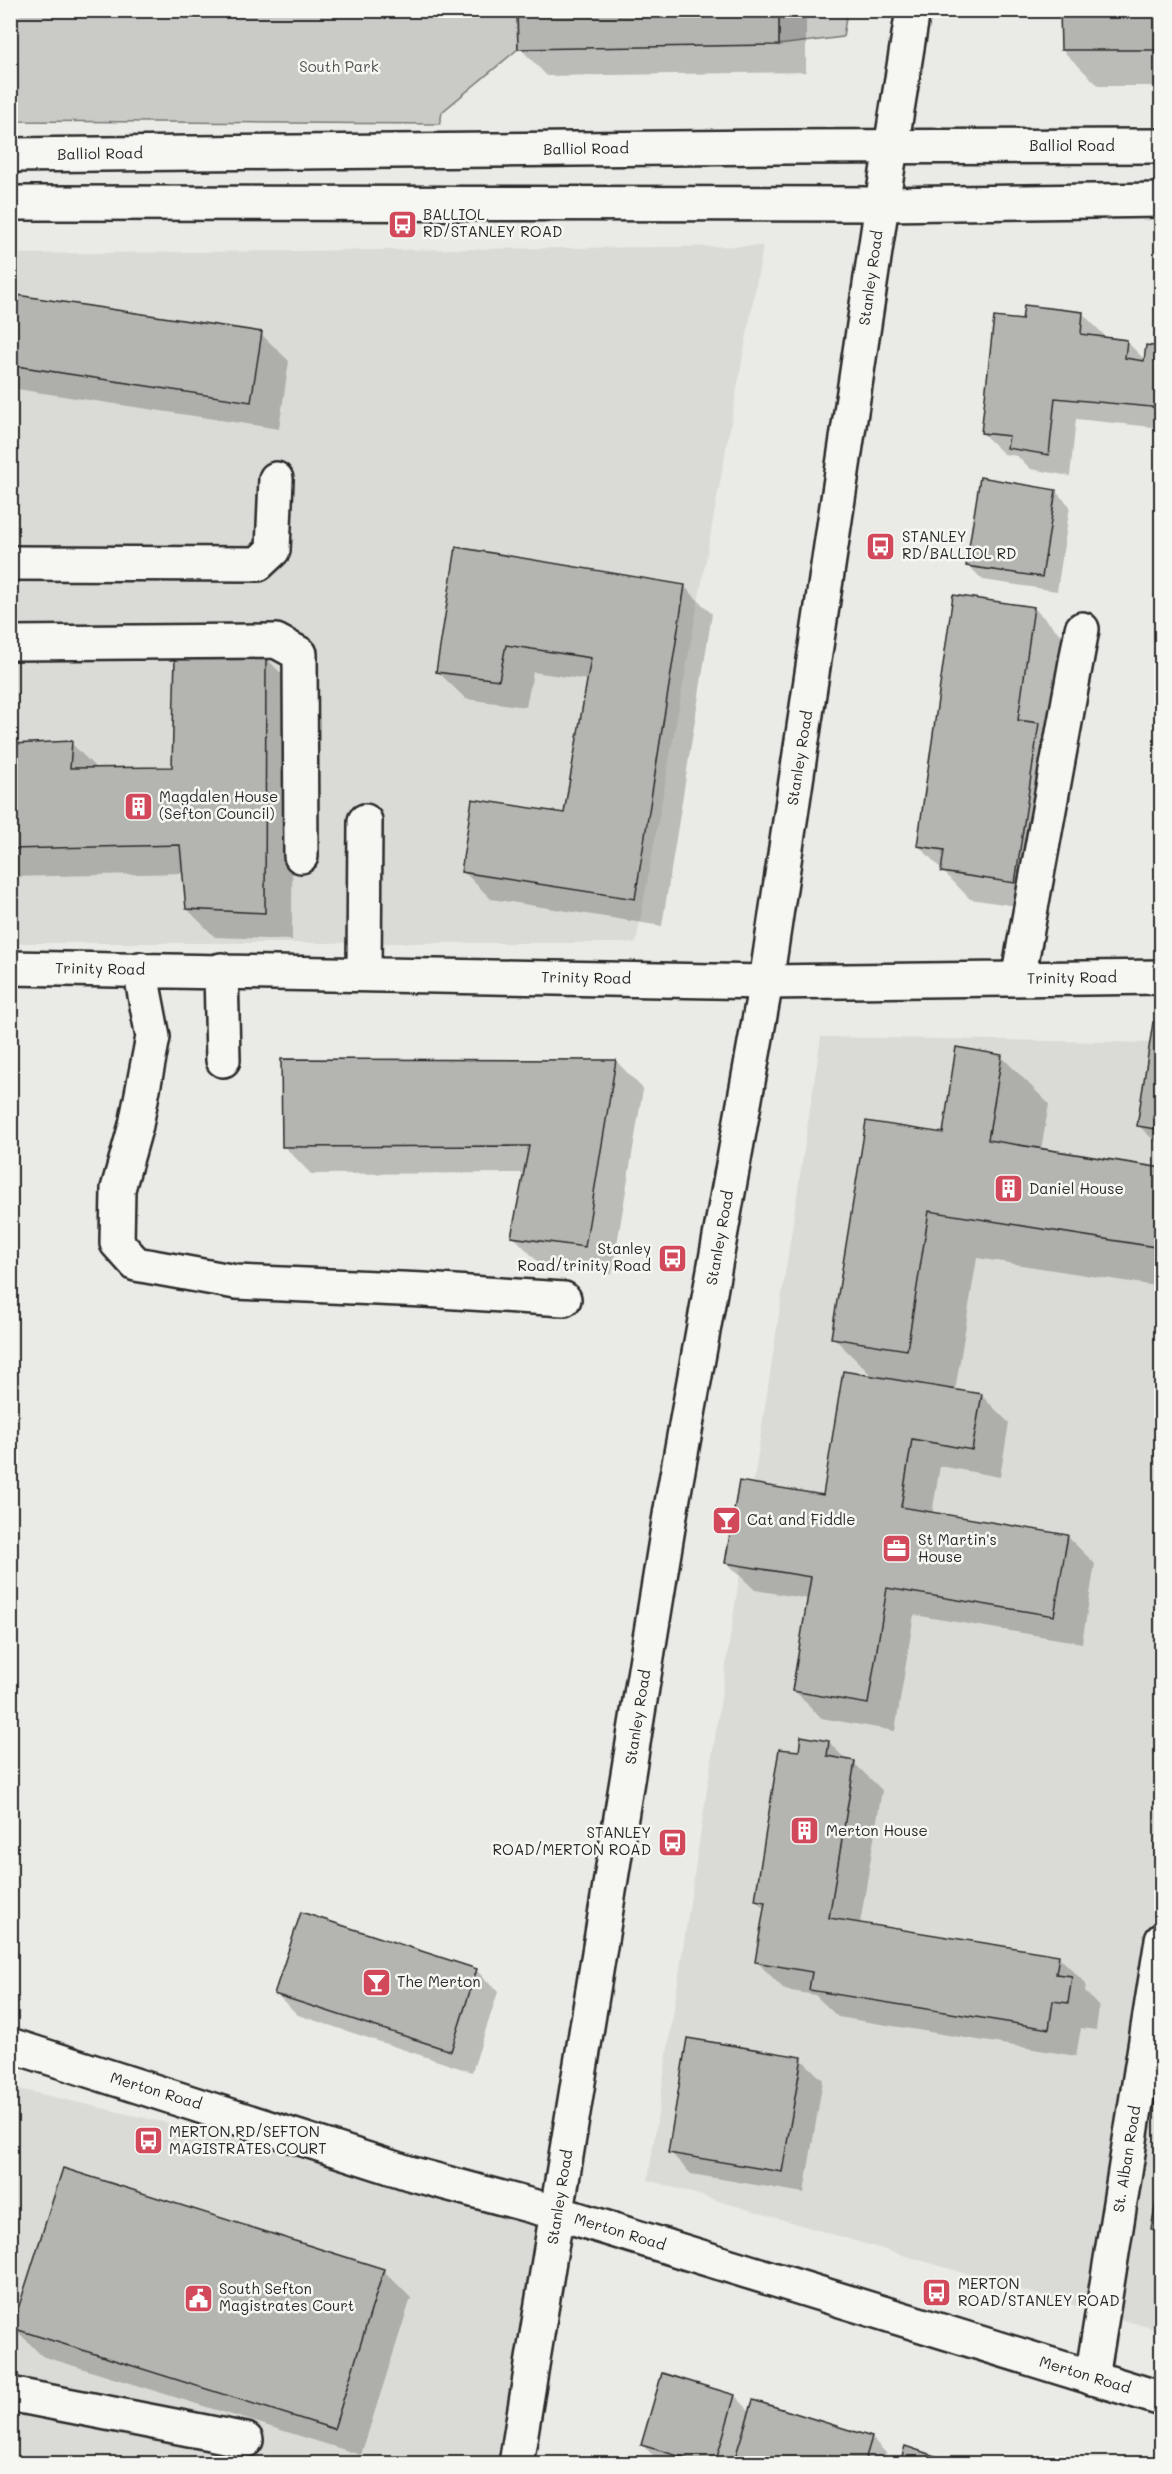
<svg xmlns="http://www.w3.org/2000/svg" width="1172" height="2474" font-family="Mali,sans-serif">
	<style>
		.built { fill: #dadad6 }
		.green { fill: #cacac7; stroke: #7a7a79; stroke-width: 1.5 }
		.shadow { fill: #0003 }
		.building { fill: #b4b4b1; stroke: #2b2b2b; stroke-width: 1.5 }
		.lines { fill: none; stroke-linecap: round; stroke-linejoin: round }
		.minor-casing { stroke: #2b2b2b; stroke-width: 38 }
		.major-casing { stroke: #2b2b2b; stroke-width: 38 }
		.highway-casing { stroke: #2b2b2b; stroke-width: 38 }
		.minor { stroke: #f6f6f2; stroke-width: 33 }
		.major { stroke: #f6f6f2; stroke-width: 33 }
		.highway { stroke: #f6f6f2; stroke-width: 33 }
		.labels { text-anchor: middle; stroke-width: 5; stroke-linejoin: round; paint-order: stroke }
		.park-label { font-size: 15px; fill: #535352; stroke: #f6f6f2 }
		.street-label { font-size: 15px; fill: #2b2b2b; stroke: #f6f6f2 }
		.poi-label { font-size: 15px; fill: #2b2b2b; stroke: #f6f6f2; text-anchor: start }
	</style>
	<rect width="100%" height="100%" fill="#eaeae6"/>
	<filter id="ink" filterUnits="userSpaceOnUse"><feTurbulence type="fractalNoise" baseFrequency=".0167" numOctaves="2"/><feDisplacementMap in="SourceGraphic" scale="12" xChannelSelector="R" yChannelSelector="G"/><feConvolveMatrix kernelMatrix="1 2 1 2 8 2 1 2 1" color-interpolation-filters="sRGB"/></filter>
	<g filter="url(#ink)">
		<path class="built" d="M763 246 636 943H11L10 254Z
			M821 1037 1161 1043V2331L648 2180Z
			M10 2087 558 2213 516 2463 42 2464 11 2458Z"/>
		<path class="green" d="M11 11H517L518 49 442 112 440 124 11 121Z
			M779 11H847L843 37 779 45Z"/>
		<path class="shadow" d="M519 10H806V72L547 76 520 48Z
			M1162 10V86H1099L1062 50Z
			M10 295 261 334 289 361 279 429 10 388Z
			M1082 313 1104 335V339L1126 341 1145 360 1162 348V428L1076 419 1070 476 1031 469 1017 456 1004 454 982 433 1023 321Z
			M1055 491 1070 506 1057 591 983 580 968 565Z
			M458 549 684 586 712 614 662 926 491 899 463 871 565 815 588 680 533 672 526 707 466 699 438 672Z
			M1034 608 1062 636 1047 734 1043 910 970 899 919 846Z
			M265 657 293 685 292 940 215 937 187 909 184 873 10 877V765L71 743 97 769H173Z
			M1162 1025V1148L1139 1126Z
			M1001 1056 1049 1104 1041 1150 1162 1169V1287L977 1258 955 1391 981 1395 1009 1423 1000 1477 940 1466 932 1514 1067 1536 1095 1564 1082 1643 914 1615 895 1731 821 1718 794 1690 809 1599 755 1590 727 1563 824 1496 873 1377 833 1337 944 1135Z
			M616 1061 643 1089 612 1274 540 1264 513 1236 525 1173 311 1174 284 1146Z
			M829 1742 848 1762 854 1763 882 1790 860 1924 1058 1956 1086 1984 1085 1991 1099 2006 1096 2030 1081 2028 1076 2056 838 2017 815 1995 785 1990 757 1962 765 1909 756 1900 800 1753Z
			M302 1914 477 1971 498 1992 472 2072 298 2015 276 1994Z
			M801 2059 823 2080 804 2193 691 2174 670 2152Z
			M1162 2177V2237L1153 2229Z
			M383 2270 411 2298 361 2455 42 2356 14 2328Z
			M735 2396 751 2412 754 2401 872 2438 886 2453 883 2464H671L657 2459 642 2445Z"/>
		<path class="building" d="M517 10H779V45L518 49Z
			M1060 10H1162V50H1061Z
			M10 294 262 332 251 402 10 365Z
			M1024 305 1083 312 1081 334 1127 340 1125 358 1144 361 1146 345 1162 347V408L1055 398 1049 455 1007 448 1009 436 981 433 994 317 1022 320Z
			M980 477 1056 490 1042 577 966 566Z
			M456 547 685 585 635 899 461 872 472 799 564 813 591 658 506 645 499 680 436 672Z
			M953 595 1034 607 1018 720 1039 723 1015 883 941 872 944 850 917 846Z
			M266 656 265 913 186 909 180 845 10 849 11 744 72 741 70 768 172 767 175 657Z
			M1153 1022 1162 1023V1130L1137 1126Z
			M956 1047 1002 1055 988 1140 1162 1168V1248L929 1211 907 1350 831 1338 866 1121 943 1133Z
			M281 1059 616 1060 585 1247 511 1237 529 1146 282 1147Z
			M843 1371 982 1394 972 1450 912 1439 901 1507 1068 1535 1054 1616 887 1588 868 1704 792 1691 811 1577 725 1563 739 1481 823 1495Z
			M801 1736 829 1741 827 1756 855 1761 829 1918 1059 1955 1056 1974 1072 1976 1068 2003 1053 2001 1049 2029 809 1990 812 1972 755 1962 765 1902 755 1900 779 1749 799 1751Z
			M301 1912 477 1969 451 2051 274 1994Z
			M687 2038 802 2057 782 2172 668 2153Z
			M63 2168 384 2269 334 2429 12 2328Z
			M1162 2168V2231L1151 2229Z
			M662 2373 735 2395 715 2464H705L641 2445Z
			M753 2400 872 2437 864 2464H733Z
			M905 2446 959 2464H887L889 2459 900 2463Z"/>
		<g class="lines">
			<defs>
				<path id="minor" d="M10 563 258 564 273 550 276 479
					M10 643 276 641 300 654 301 856
					M10 968 766 982 1162 977
					M140 969 153 1037 136 1125 118 1189 117 1243 136 1264 236 1282 424 1290 564 1299
					M221 970 223 1060
					M364 974 365 821
					M1018 979 1082 629
					M1092 2378 1162 1940
					M10 2394 246 2440"/>
				<path id="major" d="M10 2045 409 2173 558 2213 1162 2399
					M516 2464 672 1503 766 982 882 204 913 10"/>
				<path id="highway" d="M10 155 776 147 1162 146
					M10 203 882 204 1162 200"/>
			</defs>
			<use href="#minor" class="minor-casing"/>
			<use href="#major" class="major-casing"/>
			<use href="#highway" class="highway-casing"/>
			<use href="#minor" class="minor"/>
			<use href="#major" class="major"/>
			<use href="#highway" class="highway"/>
		</g>
	</g>
	<defs>
		<symbol id="bus-square" viewBox="-11 -11 22 22"><rect x="-9" y="-9" width="18" height="18" rx="4" fill="#d1495b" stroke="#f6f6f2"/><path d="M-5-6H5V4H4V6H2V4H-2V6H-4V4H-5ZM-3.5-4V0h7V-4ZM-3.5 1.2v1.5H-2V1.2ZM2 1.2v1.5H3.5V1.2Z" fill="#fff"/></symbol>
		<symbol id="building-square" viewBox="-11 -11 22 22"><rect x="-9" y="-9" width="18" height="18" rx="4" fill="#d1495b" stroke="#f6f6f2"/><path d="M-4-6H4V6H1V3H-1V6H-4ZM-2.5-4.3h1.7v1.8h-1.7ZM.8-4.3h1.7v1.8H.8ZM-2.5-1h1.7V.8h-1.7ZM.8-1h1.7V.8H.8Z" fill="#fff"/></symbol>
		<symbol id="bar-square" viewBox="-11 -11 22 22"><rect x="-9" y="-9" width="18" height="18" rx="4" fill="#d1495b" stroke="#f6f6f2"/><path d="M-6-5H6L.8 .8V4.5H3.5V6h-7V4.5H-.8V.8Z" fill="#fff"/></symbol>
		<symbol id="office-square" viewBox="-11 -11 22 22"><rect x="-9" y="-9" width="18" height="18" rx="4" fill="#d1495b" stroke="#f6f6f2"/><path d="M-6-3h4V-5.5h4V-3h4V5H-6ZM-1-4.5V-3h2v-1.5ZM-6 0V1H6V0Z" fill="#fff"/></symbol>
		<symbol id="civic-square" viewBox="-11 -11 22 22"><rect x="-9" y="-9" width="18" height="18" rx="4" fill="#d1495b" stroke="#f6f6f2"/><path d="M-.6-6.5H3V-4.5H.6V-3L4-1V1h2V6H-6V1h2V-1L-.6-3ZM-1.2 2.5V6h2.4V2.5Z" fill="#fff"/></symbol>
	</defs>
	<g fill-rule="evenodd">
		<use href="#bus-square" x="386" y="208" width="33" height="33"/>
		<use href="#bus-square" x="864" y="530" width="33" height="33"/>
		<use href="#building-square" x="122" y="790" width="33" height="33"/>
		<use href="#building-square" x="992" y="1172" width="33" height="33"/>
		<use href="#bus-square" x="656" y="1242" width="33" height="33"/>
		<use href="#bar-square" x="710" y="1504" width="33" height="33"/>
		<use href="#office-square" x="880" y="1532" width="33" height="33"/>
		<use href="#building-square" x="788" y="1814" width="33" height="33"/>
		<use href="#bus-square" x="656" y="1826" width="33" height="33"/>
		<use href="#bar-square" x="360" y="1966" width="33" height="33"/>
		<use href="#bus-square" x="132" y="2124" width="33" height="33"/>
		<use href="#bus-square" x="920" y="2276" width="33" height="33"/>
		<use href="#civic-square" x="182" y="2282" width="33" height="33"/>
	</g>
	<g class="labels">
		<g class="park-label">
			<text x="339" y="72">South Park</text>
		</g>
		<g class="street-label">
			<text x="1072" y="151">Balliol Road</text>
			<text transform="translate(586 149) rotate(-1)" y="5">Balliol Road</text>
			<text transform="translate(100 154) rotate(-1)" y="5">Balliol Road</text>
			<text transform="translate(871 278) rotate(-82)" y="5">Stanley Road</text>
			<text transform="translate(800 758) rotate(-81)" y="5">Stanley Road</text>
			<text transform="translate(100 969) rotate(1)" y="5">Trinity Road</text>
			<text transform="translate(586 978) rotate(1)" y="5">Trinity Road</text>
			<text transform="translate(1072 978) rotate(-1)" y="5">Trinity Road</text>
			<text transform="translate(720 1238) rotate(-80)" y="5">Stanley Road</text>
			<text transform="translate(638 1717) rotate(-81)" y="5">Stanley Road</text>
			<text transform="translate(156 2091) rotate(17)" y="5">Merton Road</text>
			<text transform="translate(1127 2159) rotate(-81)" y="5">St. Alban Road</text>
			<text transform="translate(560 2197) rotate(-81)" y="5">Stanley Road</text>
			<text transform="translate(620 2232) rotate(17)" y="5">Merton Road</text>
			<text transform="translate(1085 2375) rotate(17)" y="5">Merton Road</text>
		</g>
		<g class="poi-label">
			<text x="423" y="220">BALLIOL<tspan x="423" dy="17">RD/STANLEY ROAD</tspan></text>
			<text x="902" y="542">STANLEY<tspan x="902" dy="17">RD/BALLIOL RD</tspan></text>
			<text x="159" y="802">Magdalen House<tspan x="159" dy="17">(Sefton Council)</tspan></text>
			<text x="1029" y="1194">Daniel House</text>
			<text x="651" y="1254" text-anchor="end">Stanley<tspan x="651" dy="17">Road/trinity Road</tspan></text>
			<text x="747" y="1525">Cat and Fiddle</text>
			<text x="918" y="1545">St Martin's<tspan x="918" dy="17">House</tspan></text>
			<text x="826" y="1836">Merton House</text>
			<text x="651" y="1838" text-anchor="end">STANLEY<tspan x="651" dy="17">ROAD/MERTON ROAD</tspan></text>
			<text x="397" y="1987">The Merton</text>
			<text x="169" y="2137">MERTON RD/SEFTON<tspan x="169" dy="17">MAGISTRATES COURT</tspan></text>
			<text x="958" y="2289">MERTON<tspan x="958" dy="17">ROAD/STANLEY ROAD</tspan></text>
			<text x="219" y="2294">South Sefton<tspan x="219" dy="17">Magistrates Court</tspan></text>
		</g>
	</g>
	<rect width="1172" height="2474" fill="none" stroke="#f6f6f2" stroke-width="36"/>
	<rect x="18" y="18" width="1136" height="2438" fill="none" stroke="#2b2b2b" stroke-width="2" filter="url(#ink)"/>
</svg>
